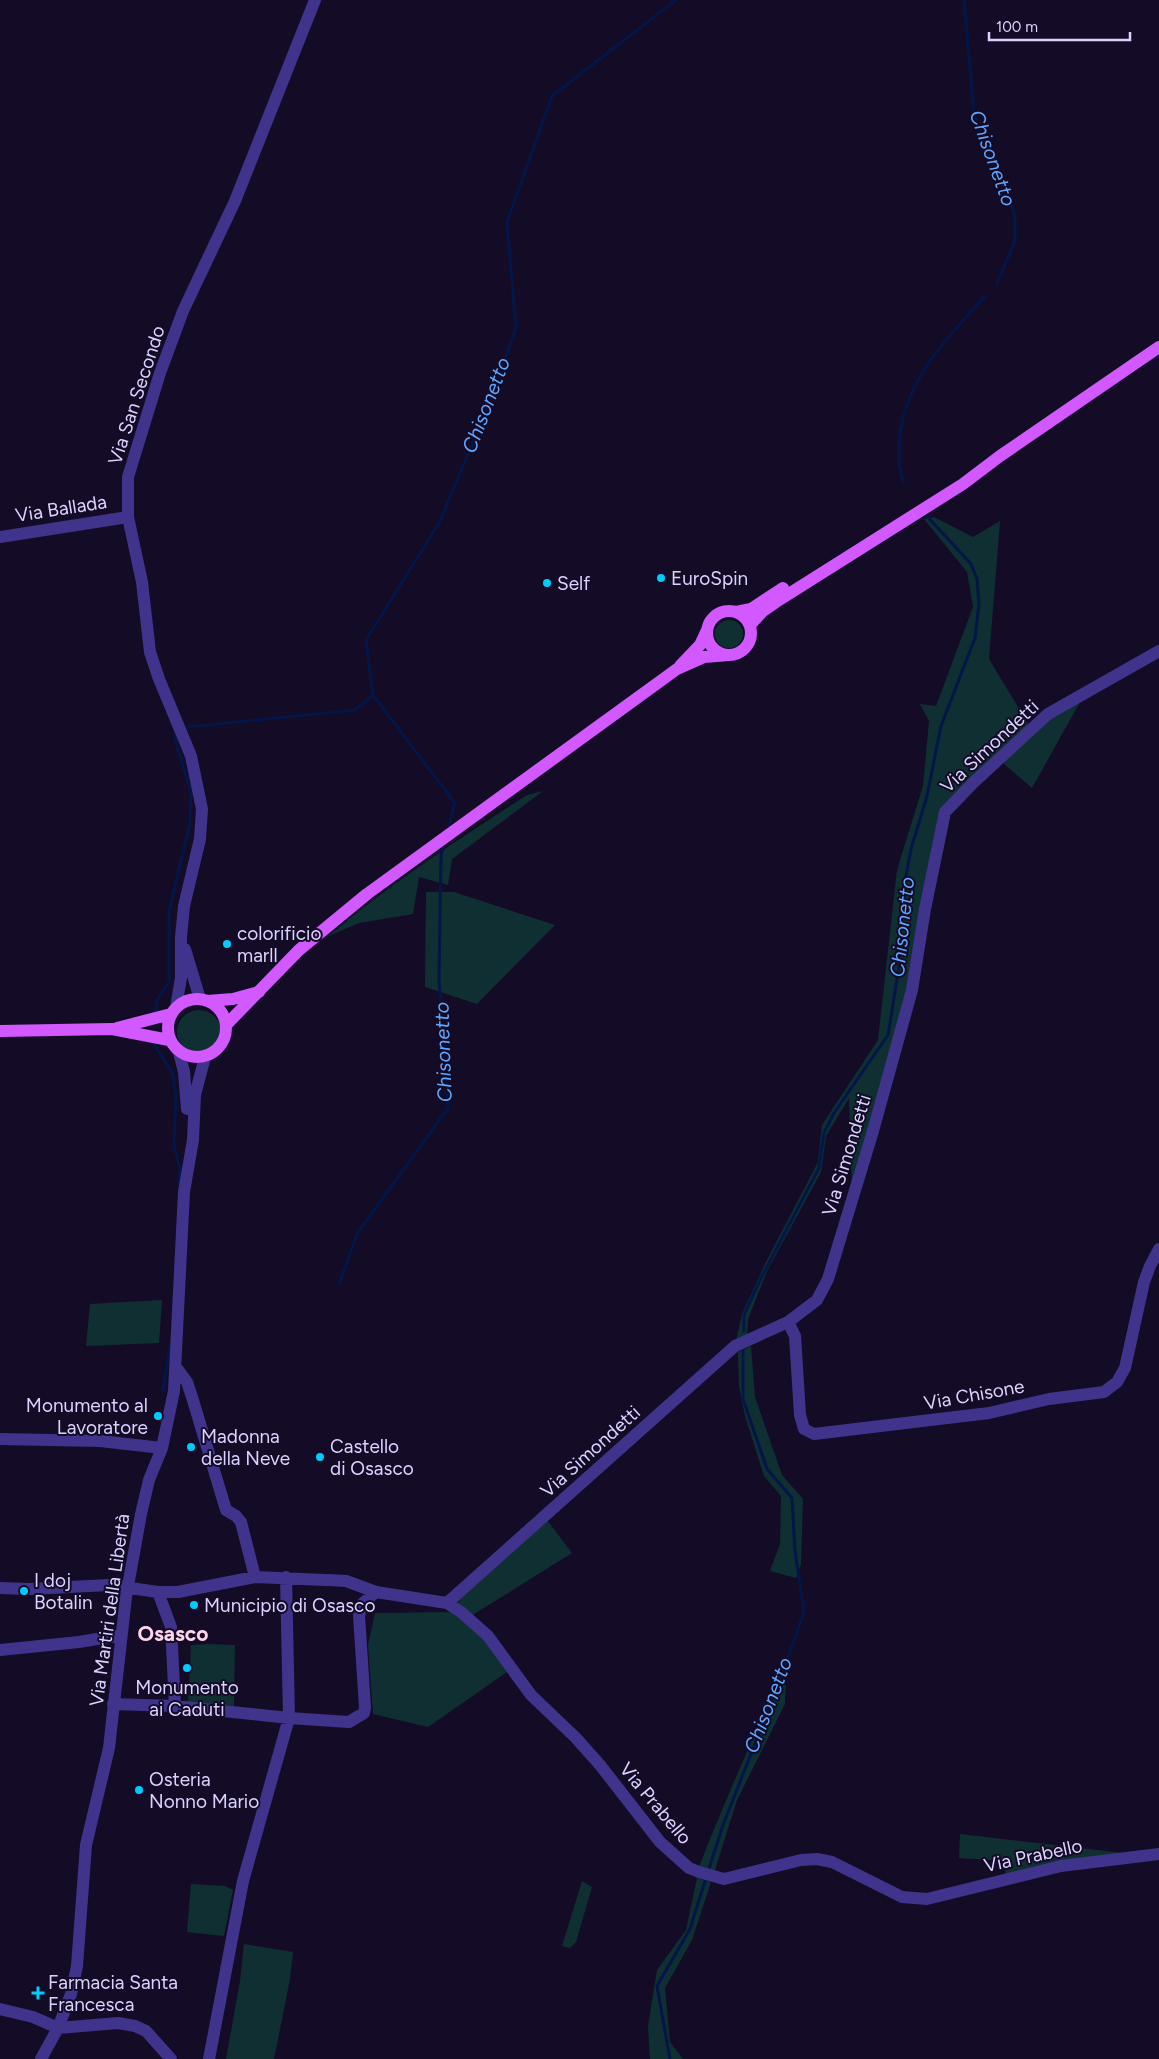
<svg xmlns="http://www.w3.org/2000/svg" width="1159" height="2059" font-family="Figtree,sans-serif">
	<style>
		.green { fill: #0f2f32 }
		.lines { fill: none; stroke-linecap: round; stroke-linejoin: round }
		.stream { stroke: #041648; stroke-width: 3 }
		.minor { stroke: #3f338b; stroke-width: 12 }
		.major { stroke: #d159ff; stroke-width: 12 }
		.poi-dot { fill: #00cbfd; stroke: #140c27; stroke-width: 2 }
		.labels { text-anchor: middle; stroke-width: 4; stroke-linejoin: round; paint-order: stroke }
		.street-label { font-size: 19px; fill: #dcd2ff; stroke: #140c27 }
		.poi-label { font-size: 19px; fill: #dcd2ff; stroke: #140c27; text-anchor: start }
		.water-label { font-size: 20px; font-style: italic; fill: #60a6ff; stroke: #140c27 }
		.quarter-label { font-size: 21px; font-weight: bold; fill: #ffd4eb; stroke: #140c27 }
	</style>
	<rect width="100%" height="100%" fill="#140c27"/>
	<path class="green" d="M934 517 973 537 1000 521 989 659 1030 727 947 803 908 992 852 1188 849 1098 826 1136 821 1172 767 1271 748 1319 747 1336 736 1341 742 1314 765 1264 818 1162 822 1125 878 1040 897 870 923 786 929 721 920 704 936 706 973 607 967 572 924 519Z
		M715 634a14 14 0 1 1 28 0a14 14 0 1 1-28 0Z
		M1080 702 1032 788 1004 764 1005 757 1053 715Z
		M543 791 452 859 448 885 419 877 413 914 359 923 329 936C391 883 459 839 527 795Z
		M426 892H454L555 925 477 1004 425 987Z
		M177 1032a22 22 0 1 1 44 0a22 22 0 1 1-44 0Z
		M162 1300 159 1343 86 1346 90 1304Z
		M751 1346 755 1397 782 1475 803 1499 801 1564 796 1578 770 1571 780 1544 781 1496 764 1476 745 1416 739 1386 738 1352Z
		M547 1520 572 1553 471 1616 458 1603 460 1597Z
		M454 1612 486 1639 510 1670 428 1727 373 1714 368 1645 375 1613Z
		M210 1644 235 1645 234 1706 188 1702 191 1645Z
		M786 1675 785 1704 737 1800 714 1873 699 1867C724 1802 753 1740 779 1676Z
		M960 1834 1131 1854 1005 1877 1006 1861 959 1858Z
		M697 1878 711 1882 692 1940 665 1988 670 2042 683 2059H650L648 2026 657 1970 686 1930Z
		M582 1881 592 1887 576 1942 570 1948 562 1946Z
		M191 1884 225 1886 233 1890 224 1936 187 1932Z
		M244 1944 293 1952 290 1979 274 2059H226L240 1981Z"/>
	<g class="lines">
		<path class="stream" d="M964 0 974 113 985 149 1010 198 1015 218V241L997 283
			M903 481C898 466 898 450 900 435 908 375 947 339 985 296
			M188 727 355 710 373 695
			M449 825 455 803 373 695 366 640 439 523 493 395 516 327 507 222 552 96 676 0
			M155 1014 157 1000 169 982V911L190 823 191 792 175 740 176 734
			M154 1044 173 1074 176 1098 174 1146 180 1168 179 1184
			M339 1285 357 1234 448 1108 439 979 441 855 443 848
			M744 1331V1315L761 1278 819 1168 824 1133 834 1113 888 1035 899 967 901 902 911 849 927 796 941 726 975 638 979 604 977 579 971 564 925 514
			M163 1390 170 1345
			M708 1872 723 1825 781 1678 804 1612 795 1551 792 1498 767 1469 743 1399V1349
			M670 2059 657 1986 690 1929 706 1878"/>
		<path class="minor" d="M0 537 128 517
			M185 949 200 999
			M176 1007 181 978V937L184 906 200 839 202 809 191 756 159 679 150 652 142 582 128 517V477L160 373 183 311 235 201 315 0
			M179 1052 184 1072 187 1109
			M788 1322 795 1336 800 1415 804 1429 814 1434 989 1413 1049 1399 1104 1392 1117 1382 1125 1368 1144 1282 1150 1266 1159 1249
			M176 1367 187 1382 192 1397 226 1510 236 1516 241 1522 255 1577
			M0 1439 100 1441 162 1448
			M328 1580 346 1581 376 1592 447 1603 461 1612 488 1636 531 1695 576 1738 600 1765 660 1842 689 1868 699 1872 724 1879 801 1860 817 1859 832 1862 902 1897 927 1899 1061 1866 1159 1854
			M0 1588 29 1589 109 1585 158 1592 171 1627 175 1706
			M158 1592H178L255 1577 325 1580
			M447 1603 735 1346 788 1322 817 1300 828 1279 873 1131 912 990 925 909 945 812 974 782 1048 714 1159 651
			M0 1650 79 1642 121 1635
			M113 1704 175 1706 289 1718 349 1722 364 1713 365 1707 359 1616 363 1603 376 1592
			M0 2009 33 2017 58 2028 118 2023 135 2026 146 2031 171 2059
			M41 2059 58 2028 71 1994 77 1966 86 1845 109 1748 126 1597 141 1514 149 1480 162 1448 174 1391 184 1192 193 1140 195 1095 205 1057
			M209 2059 243 1881 289 1718 286 1577"/>
		<path class="major" d="M707 633a22 22 0 1 1 44 0a22 22 0 1 1-44 0Z
			M736 612 751 609 783 588
			M750 625 763 611 776 602 963 484 1000 456 1159 347
			M680 666 700 645 707 630
			M168 1028a29 29 0 1 1 58 0a29 29 0 1 1-58 0Z
			M207 1001 233 999 259 992
			M226 1025 299 950 367 894 677 669 704 657 729 655
			M117 1028 171 1014
			M0 1031 112 1029 169 1040"/>
	</g>
	<g class="poi-dot">
		<circle cx="661" cy="578" r="5"/>
		<circle cx="547" cy="583" r="5"/>
		<circle cx="227" cy="944" r="5"/>
		<circle cx="158" cy="1416" r="5"/>
		<circle cx="191" cy="1447" r="5"/>
		<circle cx="320" cy="1457" r="5"/>
		<circle cx="24" cy="1591" r="5"/>
		<circle cx="194" cy="1605" r="5"/>
		<circle cx="187" cy="1668" r="5"/>
		<circle cx="139" cy="1790" r="5"/>
		<path d="M35.5 1985.5h5v5h5v5h-5v5h-5v-5h-5v-5h5z"/>
	</g>
	<g class="labels">
		<g class="street-label">
			<text transform="translate(136 395) rotate(-72)" y="7">Via San Secondo</text>
			<text transform="translate(61 508) rotate(-9)" y="7">Via Ballada</text>
			<text transform="translate(989 746) rotate(-43)" y="7">Via Simondetti</text>
			<text transform="translate(846 1155) rotate(-73)" y="7">Via Simondetti</text>
			<text transform="translate(974 1394) rotate(-10)" y="7">Via Chisone</text>
			<text transform="translate(590 1451) rotate(-42)" y="7">Via Simondetti</text>
			<text transform="translate(109 1610) rotate(-82)" y="7">Via Martiri della Libertà</text>
			<text transform="translate(656 1803) rotate(50)" y="7">Via Prabello</text>
			<text transform="translate(1033 1855) rotate(-12)" y="7">Via Prabello</text>
		</g>
		<g class="poi-label">
			<text x="671" y="585">EuroSpin</text>
			<text x="557" y="590">Self</text>
			<text x="237" y="940">colorificio<tspan x="237" dy="22">marll</tspan></text>
			<text x="148" y="1412" text-anchor="end">Monumento al<tspan x="148" dy="22">Lavoratore</tspan></text>
			<text x="201" y="1443">Madonna<tspan x="201" dy="22">della Neve</tspan></text>
			<text x="330" y="1453">Castello<tspan x="330" dy="22">di Osasco</tspan></text>
			<text x="34" y="1587">I doj<tspan x="34" dy="22">Botalin</tspan></text>
			<text x="204" y="1612">Municipio di Osasco</text>
			<text x="187" y="1694" text-anchor="middle">Monumento<tspan x="187" dy="22">ai Caduti</tspan></text>
			<text x="149" y="1786">Osteria<tspan x="149" dy="22">Nonno Mario</tspan></text>
			<text x="48" y="1989">Farmacia Santa<tspan x="48" dy="22">Francesca</tspan></text>
		</g>
		<g class="water-label">
			<text transform="translate(993 158) rotate(70)" y="7">Chisonetto</text>
			<text transform="translate(486 405) rotate(-69)" y="7">Chisonetto</text>
			<text transform="translate(902 927) rotate(-84)" y="7">Chisonetto</text>
			<text transform="translate(443 1052) rotate(-92)" y="7">Chisonetto</text>
			<text transform="translate(768 1705) rotate(-69)" y="7">Chisonetto</text>
		</g>
		<g class="quarter-label">
			<text x="173" y="1641">Osasco</text>
		</g>
	</g>
	<path d="M989 32v8h141v-8" fill="none" stroke="#dcd2ff" stroke-width="2.5"/>
	<text x="996" y="32" font-size="15" fill="#dcd2ff" stroke="#140c27" stroke-width="4" paint-order="stroke">100 m</text>
</svg>
